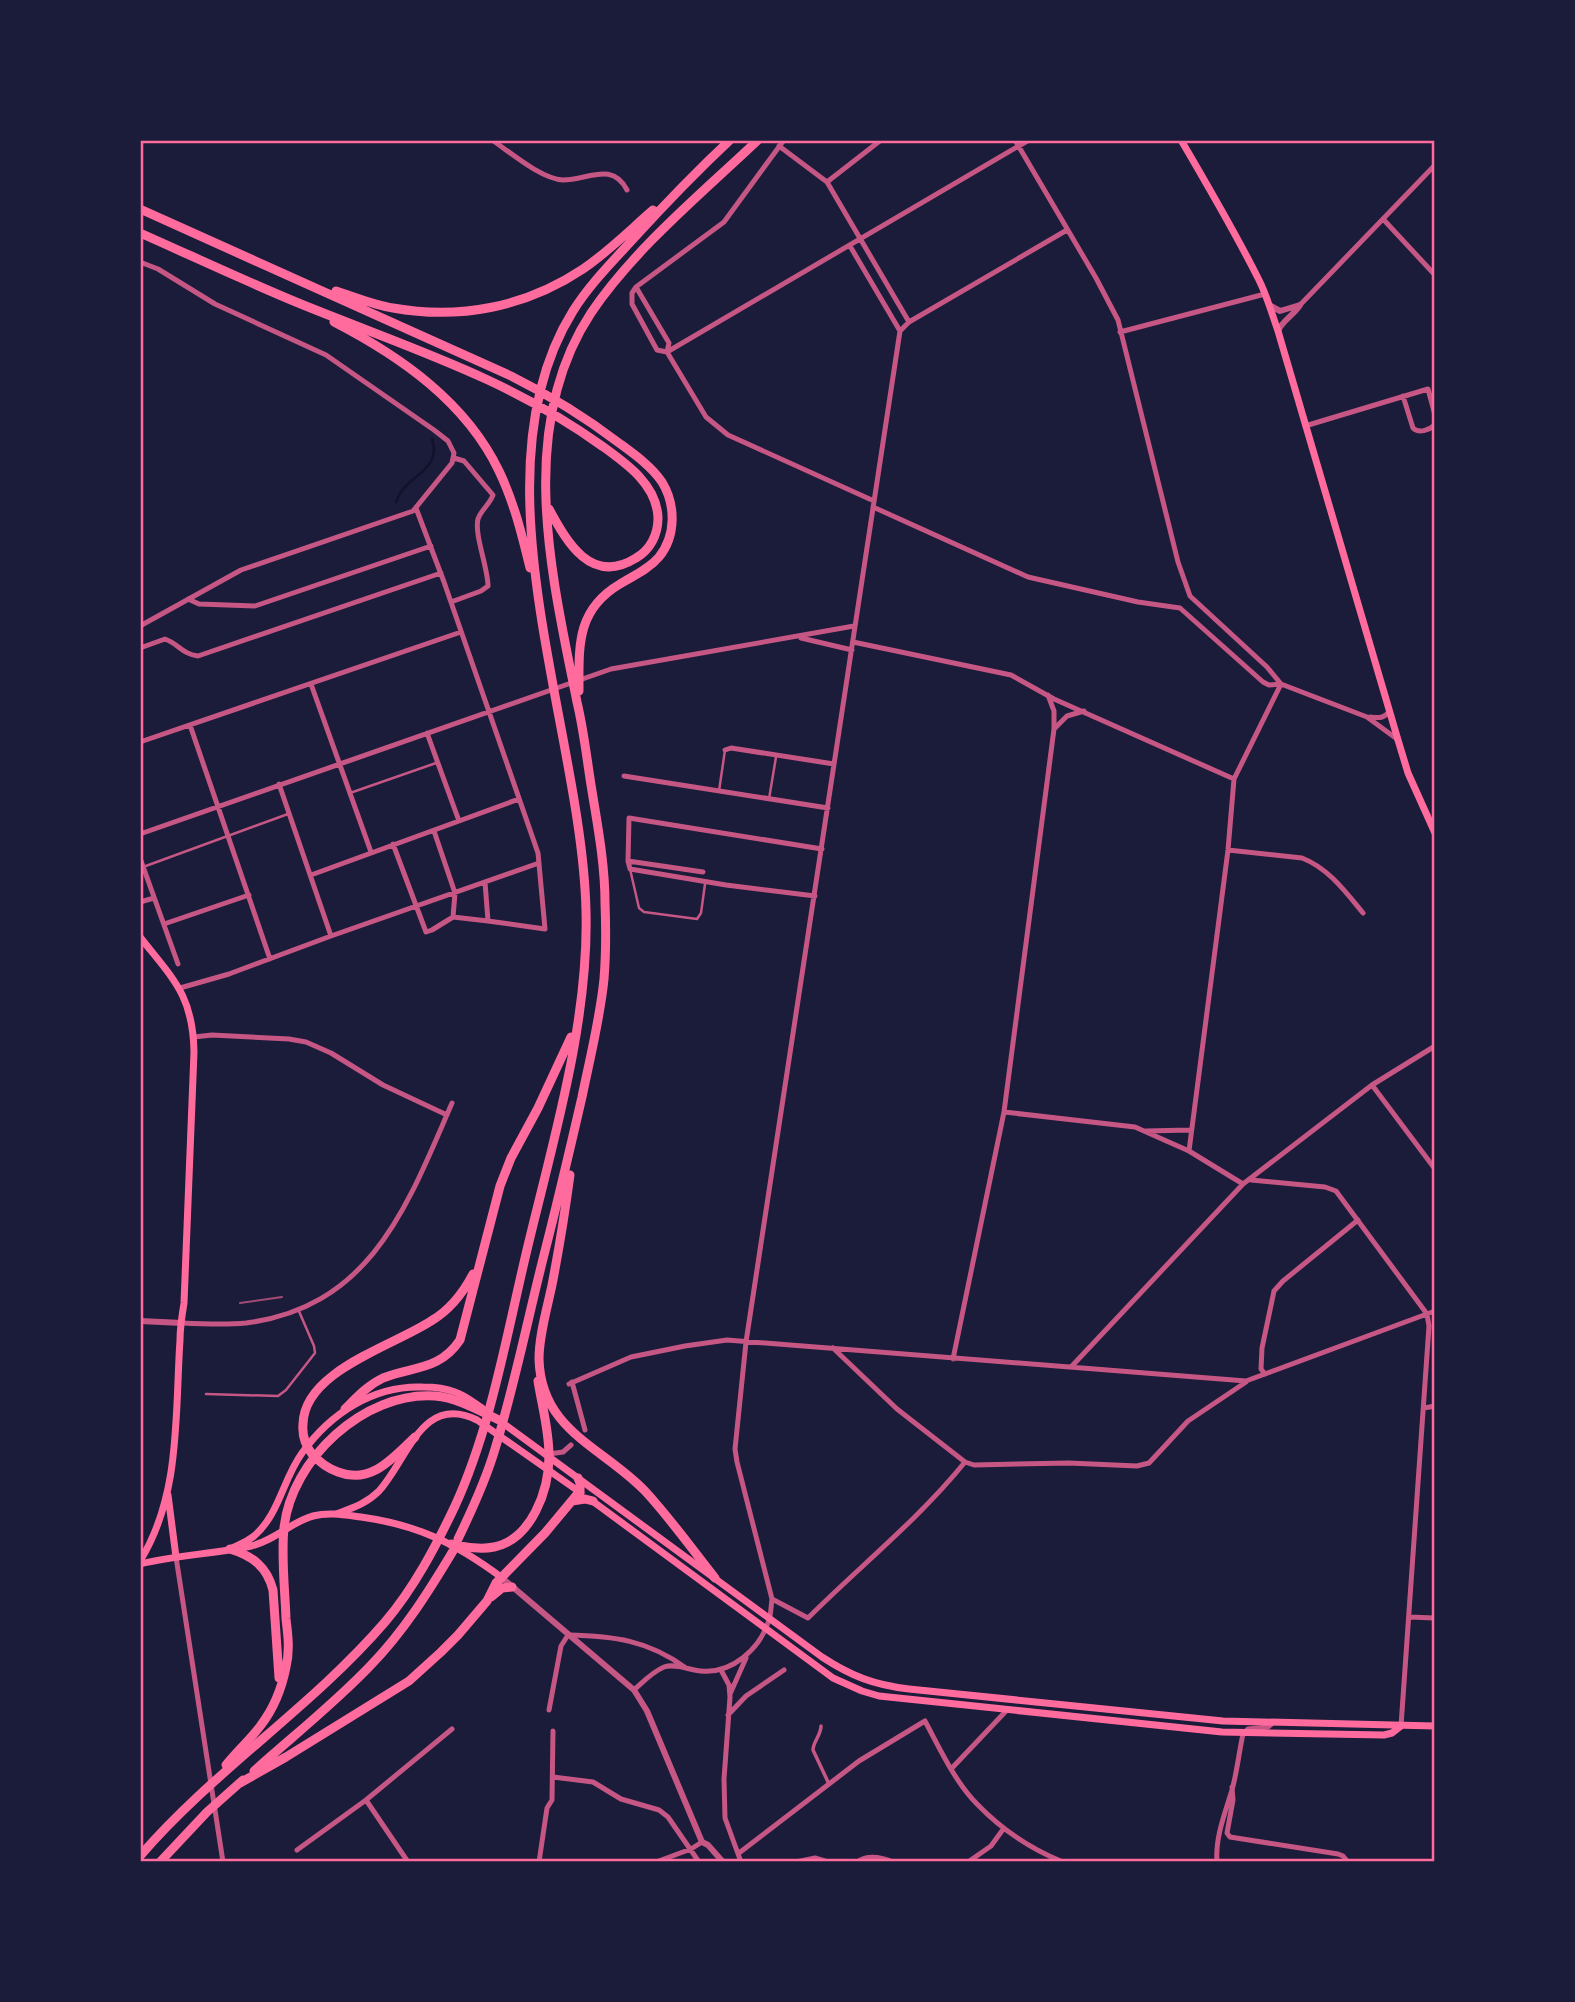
<svg xmlns="http://www.w3.org/2000/svg" width="1575" height="2002" font-family="Manrope,sans-serif">
	<style>
		.lines { fill: none; stroke-linecap: round; stroke-linejoin: round }
		.stream { stroke: #12122b; stroke-width: 2.5 }
		.service { stroke: #c65784; stroke-width: 2.5 }
		.pedestrian { stroke: #c65784; stroke-width: 3.5 }
		.minor { stroke: #c65784; stroke-width: 5 }
		.tertiary { stroke: #c65784; stroke-width: 6 }
		.secondary { stroke: #ff6b9d; stroke-width: 7 }
		.motorway { stroke: #ff6b9d; stroke-width: 9 }
		.tram { stroke: #a44b75; stroke-width: 2 }
		.neatline { fill: none; stroke: #ff6b9d; stroke-width: 2.5 }
	</style>
	<rect width="100%" height="100%" fill="#1b1b3a"/>
	<g class="lines">
		<path class="stream" d="M396 502C397 499 399 495 401 492 413 474 442 467 432 439"/>
		<path class="service" d="M719 791 725 750
			M350 793 436 763
			M769 799 776 757
			M143 867 288 814
			M630 869 639 908 644 912 697 919 701 913 705 884
			M206 1394 278 1396 286 1390 315 1353 314 1346 298 1309"/>
		<path class="pedestrian" d="M821 1726C821 1735 813 1742 813 1750L829 1784"/>
		<path class="minor" d="M492 140C510 152 541 179 563 180 588 180 612 161 627 190
			M1015 140 1096 278 1118 320 1178 562 1190 596 1267 667 1281 684 1234 779 1228 850 1189 1151
			M779 146 827 182 909 322
			M827 182 881 140
			M1383 219 1435 275
			M850 246 900 331
			M140 262 158 269 215 304 326 355 434 430 448 441 454 453 452 463 413 511 241 570 140 626
			M636 287 669 343 667 352 706 417 728 435 874 501
			M1300 305 1435 165
			M900 331 909 322 1067 230
			M1120 332 1265 294
			M667 352 1029 140
			M667 352 657 350 632 304V293L636 287 724 222 784 140
			M1403 396 1413 428C1419 434 1429 430 1435 425
			M1305 426 1428 389 1435 415
			M873 507 1028 577 1138 602 1180 608 1263 682 1269 685 1281 684 1367 717 1397 739
			M416 508 444 582 538 853 545 929 488 921
			M188 599 199 604 255 606 431 546
			M451 602 481 591 488 586C488 568 474 534 478 519 481 510 490 504 493 495L464 461 454 458
			M801 638 852 650
			M853 642 1011 675 1054 699 1234 779
			M140 648 165 639C179 644 182 654 198 656L441 573
			M311 684 371 852
			M1370 717C1379 718 1383 719 1390 711
			M190 725 270 959
			M1054 729 1067 716 1084 711
			M427 733 459 821
			M140 742 461 632
			M725 750 731 748 834 764
			M624 776 828 808
			M279 784 331 936
			M140 834 611 669 854 626
			M393 844 426 932 432 930 453 917 455 893 434 831
			M1228 850 1302 858C1328 868 1345 891 1363 913
			M140 858 178 964
			M628 861 630 869 726 885 815 896
			M703 872 628 861 629 818 822 849
			M311 875 519 799
			M140 902 154 898
			M453 917 488 921 485 882
			M164 924 249 895
			M180 988 229 974 331 936 539 863
			M194 1037 212 1035 289 1039 306 1042 331 1053 383 1085 447 1115
			M1372 1085 1435 1169
			M1004 1112 1135 1127 1189 1151 1243 1184
			M1146 1131 1190 1130
			M1251 1180 1325 1187 1336 1191 1427 1314 1429 1326 1401 1726
			M182 1323C203 1324 225 1325 246 1323 372 1307 408 1204 452 1103
			M833 1348 897 1409 965 1462 974 1465 1069 1463 1137 1466 1149 1463 1188 1421 1246 1382
			M953 1359 1004 1112 1054 729V711L1048 695
			M1071 1367 1243 1184 1372 1085 1435 1046
			M1265 1374 1261 1369 1262 1348 1274 1291 1283 1281 1358 1220
			M572 1382 585 1430
			M569 1384 631 1357 685 1346 727 1340 1246 1381 1435 1311
			M1424 1408 1435 1406
			M549 1454 563 1452 571 1445
			M176 1557 223 1862
			M772 1599 808 1618C860 1566 918 1520 965 1462
			M1409 1617 1435 1618
			M721 1670 729 1685 730 1697 724 1779 725 1818 741 1862
			M634 1690C643 1682 652 1672 664 1667 675 1663 689 1670 701 1671 732 1674 760 1649 769 1620 771 1614 771 1606 772 1599L737 1462 735 1449 746 1342 900 331
			M730 1694 746 1658
			M549 1710 561 1646 568 1635C613 1636 648 1640 686 1668
			M728 1715 746 1696 784 1670
			M952 1768 1007 1710
			M553 1777 593 1782 621 1799 659 1810 668 1817 699 1862
			M1232 1787 1233 1800 1227 1833 1230 1837 1338 1854 1343 1856 1348 1862
			M366 1800 408 1862
			M297 1850 366 1800 452 1729
			M739 1853 859 1761 925 1721C940 1749 955 1782 977 1804 1001 1829 1031 1849 1063 1862
			M539 1862 547 1808 552 1800 553 1731
			M656 1862 691 1849 702 1842
			M796 1862 815 1858 828 1862
			M857 1862C868 1854 881 1857 893 1862
			M968 1862 991 1846 1004 1828
			M1217 1862C1215 1838 1225 1813 1232 1790 1237 1772 1239 1752 1243 1734L1248 1729 1268 1727 1273 1723"/>
		<path class="tertiary" d="M1269 305 1280 311 1300 305
			M1278 331C1282 321 1294 315 1300 305
			M140 1321 182 1323
			M501 1577 634 1690 647 1711 702 1842 708 1845 723 1862"/>
		<path class="secondary" d="M1181 140C1208 186 1235 232 1259 280 1267 296 1272 314 1278 331L1398 740 1408 773 1435 833
			M140 937C173 979 193 995 194 1052L184 1303C182 1315 180 1328 180 1340 175 1414 181 1495 140 1561
			M500 1421 822 1657C851 1676 874 1685 909 1689L1223 1721 1435 1726
			M168 1495 176 1557
			M591 1500 833 1678 862 1691 879 1696 1222 1732 1384 1735 1392 1733 1401 1726
			M336 1514C352 1508 366 1504 379 1491 408 1459 422 1393 477 1420L581 1493
			M230 1549C238 1545 247 1542 254 1536 279 1515 283 1479 302 1453 330 1414 373 1385 423 1387 433 1387 445 1388 455 1392 465 1395 473 1402 482 1408
			M140 1564C177 1555 214 1554 251 1546 274 1541 291 1522 313 1516 329 1512 345 1515 361 1517 418 1525 455 1543 501 1577"/>
		<path class="motorway" d="M140 209 511 376C549 395 585 417 619 443 634 454 651 466 662 482 676 505 676 536 659 557 649 569 633 576 620 584 576 610 579 646 579 691
			M140 233C192 256 243 280 296 302 403 346 507 377 602 446 627 464 657 485 658 518 658 535 650 550 636 558 591 586 567 542 549 509
			M336 291C355 297 374 305 393 308 460 320 526 307 583 269 608 252 630 230 653 210
			M334 322C400 356 466 402 499 471 514 502 522 535 530 568
			M570 1175C565 1212 559 1249 552 1285 547 1309 539 1335 539 1359 541 1431 603 1447 645 1491 670 1518 692 1549 715 1578
			M345 1409C357 1397 368 1385 383 1378 413 1366 439 1371 460 1340L500 1186 511 1158 538 1108 571 1037
			M415 1437C393 1458 371 1485 338 1472 327 1468 320 1463 312 1454 305 1445 302 1435 303 1424 304 1371 393 1346 431 1321 450 1310 463 1293 473 1274
			M572 1501 585 1499 593 1501
			M458 1539C472 1510 486 1480 495 1449 515 1384 528 1317 545 1251 558 1200 570 1149 582 1097 590 1058 600 1019 604 979 606 954 606 928 605 903 605 865 598 828 592 791 587 761 584 731 577 702 552 577 515 428 591 313 634 249 702 193 758 140
			M451 1544C466 1547 480 1550 494 1547 532 1539 549 1490 549 1456 549 1430 542 1406 538 1381
			M230 1549C253 1556 267 1567 273 1590L279 1678
			M491 1597 502 1588 512 1587
			M226 1765C237 1751 251 1739 261 1725 274 1708 282 1687 286 1667 290 1651 288 1635 286 1619 285 1589 281 1558 284 1528 291 1460 364 1391 435 1396 458 1398 478 1410 499 1420
			M254 1771C293 1736 335 1703 371 1665 404 1631 429 1591 453 1551
			M240 1783 286 1757 409 1681 441 1652 458 1635 487 1601 496 1583 545 1533 580 1491V1483L578 1478
			M140 1856C214 1770 311 1708 385 1622 414 1588 436 1546 455 1506 491 1427 506 1338 526 1254 552 1144 589 1024 586 911 582 730 470 476 573 311 590 284 613 261 635 237 666 203 697 171 730 140
			M160 1862 207 1812 243 1780"/>
		<path class="tram" d="M240 1303 282 1297"/>
	</g>
	<rect width="1575" height="2002" fill="none" stroke="#1b1b3a" stroke-width="284"/>
	<rect x="142" y="142" width="1291" height="1718" class="neatline"/>
</svg>
